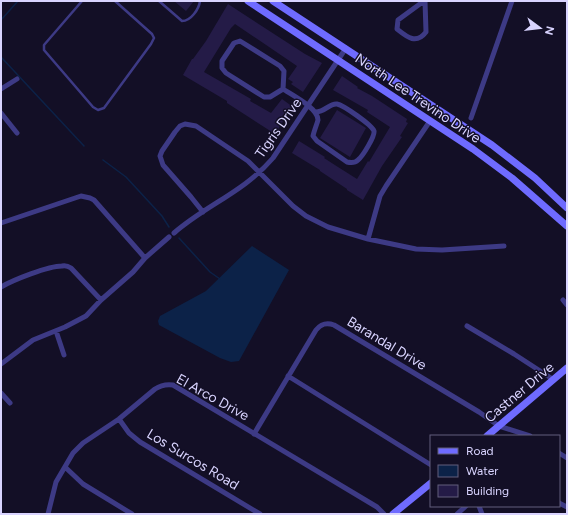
<svg xmlns="http://www.w3.org/2000/svg" width="568" height="515" font-family="Figtree,sans-serif">
	<style>
		.water { fill: #0c2248 }
		.lines { fill: none; stroke-linecap: round; stroke-linejoin: round }
		.stream { stroke: #0c2248; stroke-width: 1.5 }
		.building { fill: #241b47 }
		.lane { stroke: #3d3a85; stroke-width: 2.5 }
		.street { stroke: #3d3a85; stroke-width: 5 }
		.secondary { stroke: #6f6bff; stroke-width: 7 }
		.labels { text-anchor: middle; stroke-width: 3; stroke-linejoin: round; paint-order: stroke }
		.street-label { font-size: 14px; fill: #d9d4ff; stroke: #130f26 }
	</style>
	<rect width="100%" height="100%" fill="#130f26"/>
	<path class="water" d="M252 246 289 270 239 361 231 362 220 358 159 325 158 321 160 316 206 291Z"/>
	<g class="lines">
		<path class="stream" d="M1 20 18 1
			M1 57 84 146
			M103 160 126 177 162 216 169 227
			M179 238 210 272 220 279"/>
	</g>
	<path class="building" d="M174 1H194L186 11Z
		M228 4 305 54 322 63 303 92 291 84 293 82 288 79 297 66 235 24 231 28 204 72 251 99 250 101 271 113 282 99 293 107 285 118 275 134 227 103V101L183 75 192 59H193L206 41Z
		M342 76 358 87 357 88 372 96 407 119 406 122 408 123 400 136 402 137 382 166 363 200 347 190V189L320 171V170L292 153 299 141 325 157 324 158 338 167 357 179 368 161 369 162 390 127 367 112 368 110 333 90Z
		M337 110 366 128 350 157 320 138Z"/>
	<g class="lines">
		<path class="lane" d="M82 1 44 45V50L93 107 98 110 104 108 151 44 154 38 152 34 115 1
			M159 1 182 21C191 21 199 9 200 1"/>
		<path class="street" d="M424 1 398 20 397 29C407 37 416 45 426 32L425 1
			M1 89 17 79
			M283 89 270 97H264L226 73 222 68V61L234 43 240 41 280 66 284 71 283 89C292 95 318 108 318 120 317 124 314 131 313 136L317 141 347 162C351 163 355 163 358 160 363 156 375 136 374 131 372 125 343 105 337 104 329 103 326 112 315 112
			M1 113 17 133
			M471 118 512 1
			M203 212 191 197 163 165 160 156 162 151 175 132 180 126 185 124 196 126 248 161 293 206 306 216 328 227 368 239 416 249 442 250 504 246
			M1 223 81 196 90 198 94 200 145 258
			M174 233C206 205 244 192 273 158L346 48
			M368 239 380 196 386 186 430 121
			M1 287C13 280 48 266 62 266 66 265 68 266 71 268L101 300
			M563 300 567 305
			M467 326 514 354 554 380
			M56 331 64 355
			M1 364 33 340 65 327 86 316 101 300 133 272 145 258 169 237
			M288 376 431 465
			M1 393 10 403
			M119 419 129 433 140 442 260 514
			M254 434 316 330C321 324 326 322 334 325L479 412 499 426 530 436
			M559 453 567 458
			M65 467 83 484 132 514
			M559 503 567 507
			M479 506 482 514
			M48 514 56 482 73 453 83 443 119 419 155 389C161 385 166 384 173 385L377 507 384 514
			M457 514 466 506"/>
		<path class="secondary" d="M248 1 473 149 512 178 567 226
			M273 1 492 145 535 178 567 208
			M487 436 567 368
			M393 514 431 483"/>
	</g>
	<g class="labels">
		<g class="street-label">
			<text transform="translate(418 98) rotate(34)" y="5">North Lee Trevino Drive</text>
			<text transform="translate(278 128) rotate(-55)" y="5">Tigris Drive</text>
			<text transform="translate(387 343) rotate(31)" y="5">Barandal Drive</text>
			<text transform="translate(519 392) rotate(-40)" y="5">Castner Drive</text>
			<text transform="translate(213 397) rotate(29)" y="5">El Arco Drive</text>
			<text transform="translate(193 459) rotate(31)" y="5">Los Surcos Road</text>
		</g>
	</g>
	<rect width="568" height="515" fill="none" stroke="#d9d4ff" stroke-width="4"/>
	<rect x="430" y="435" width="130" height="72" fill="#130f26" stroke="#625e7d"/>
	<rect x="438" y="448" width="20" height="6" fill="#6f6bff" stroke="#625e7d"/>
	<text x="466" y="455" font-size="12" fill="#d9d4ff">Road</text>
	<rect x="438" y="465" width="20" height="12" fill="#0c2248" stroke="#625e7d"/>
	<text x="466" y="475" font-size="12" fill="#d9d4ff">Water</text>
	<rect x="438" y="485" width="20" height="12" fill="#241b47" stroke="#625e7d"/>
	<text x="466" y="495" font-size="12" fill="#d9d4ff">Building</text>
	<g transform="translate(540 28) rotate(105)" stroke="#130f26" stroke-width="3" paint-order="stroke">
	<path d="M0-3L7 15L0 10L-7 15Z" fill="#d9d4ff"/>
	<text y="-6" font-size="11" font-weight="bold" text-anchor="middle" fill="#d9d4ff">N</text>
	</g>
</svg>
